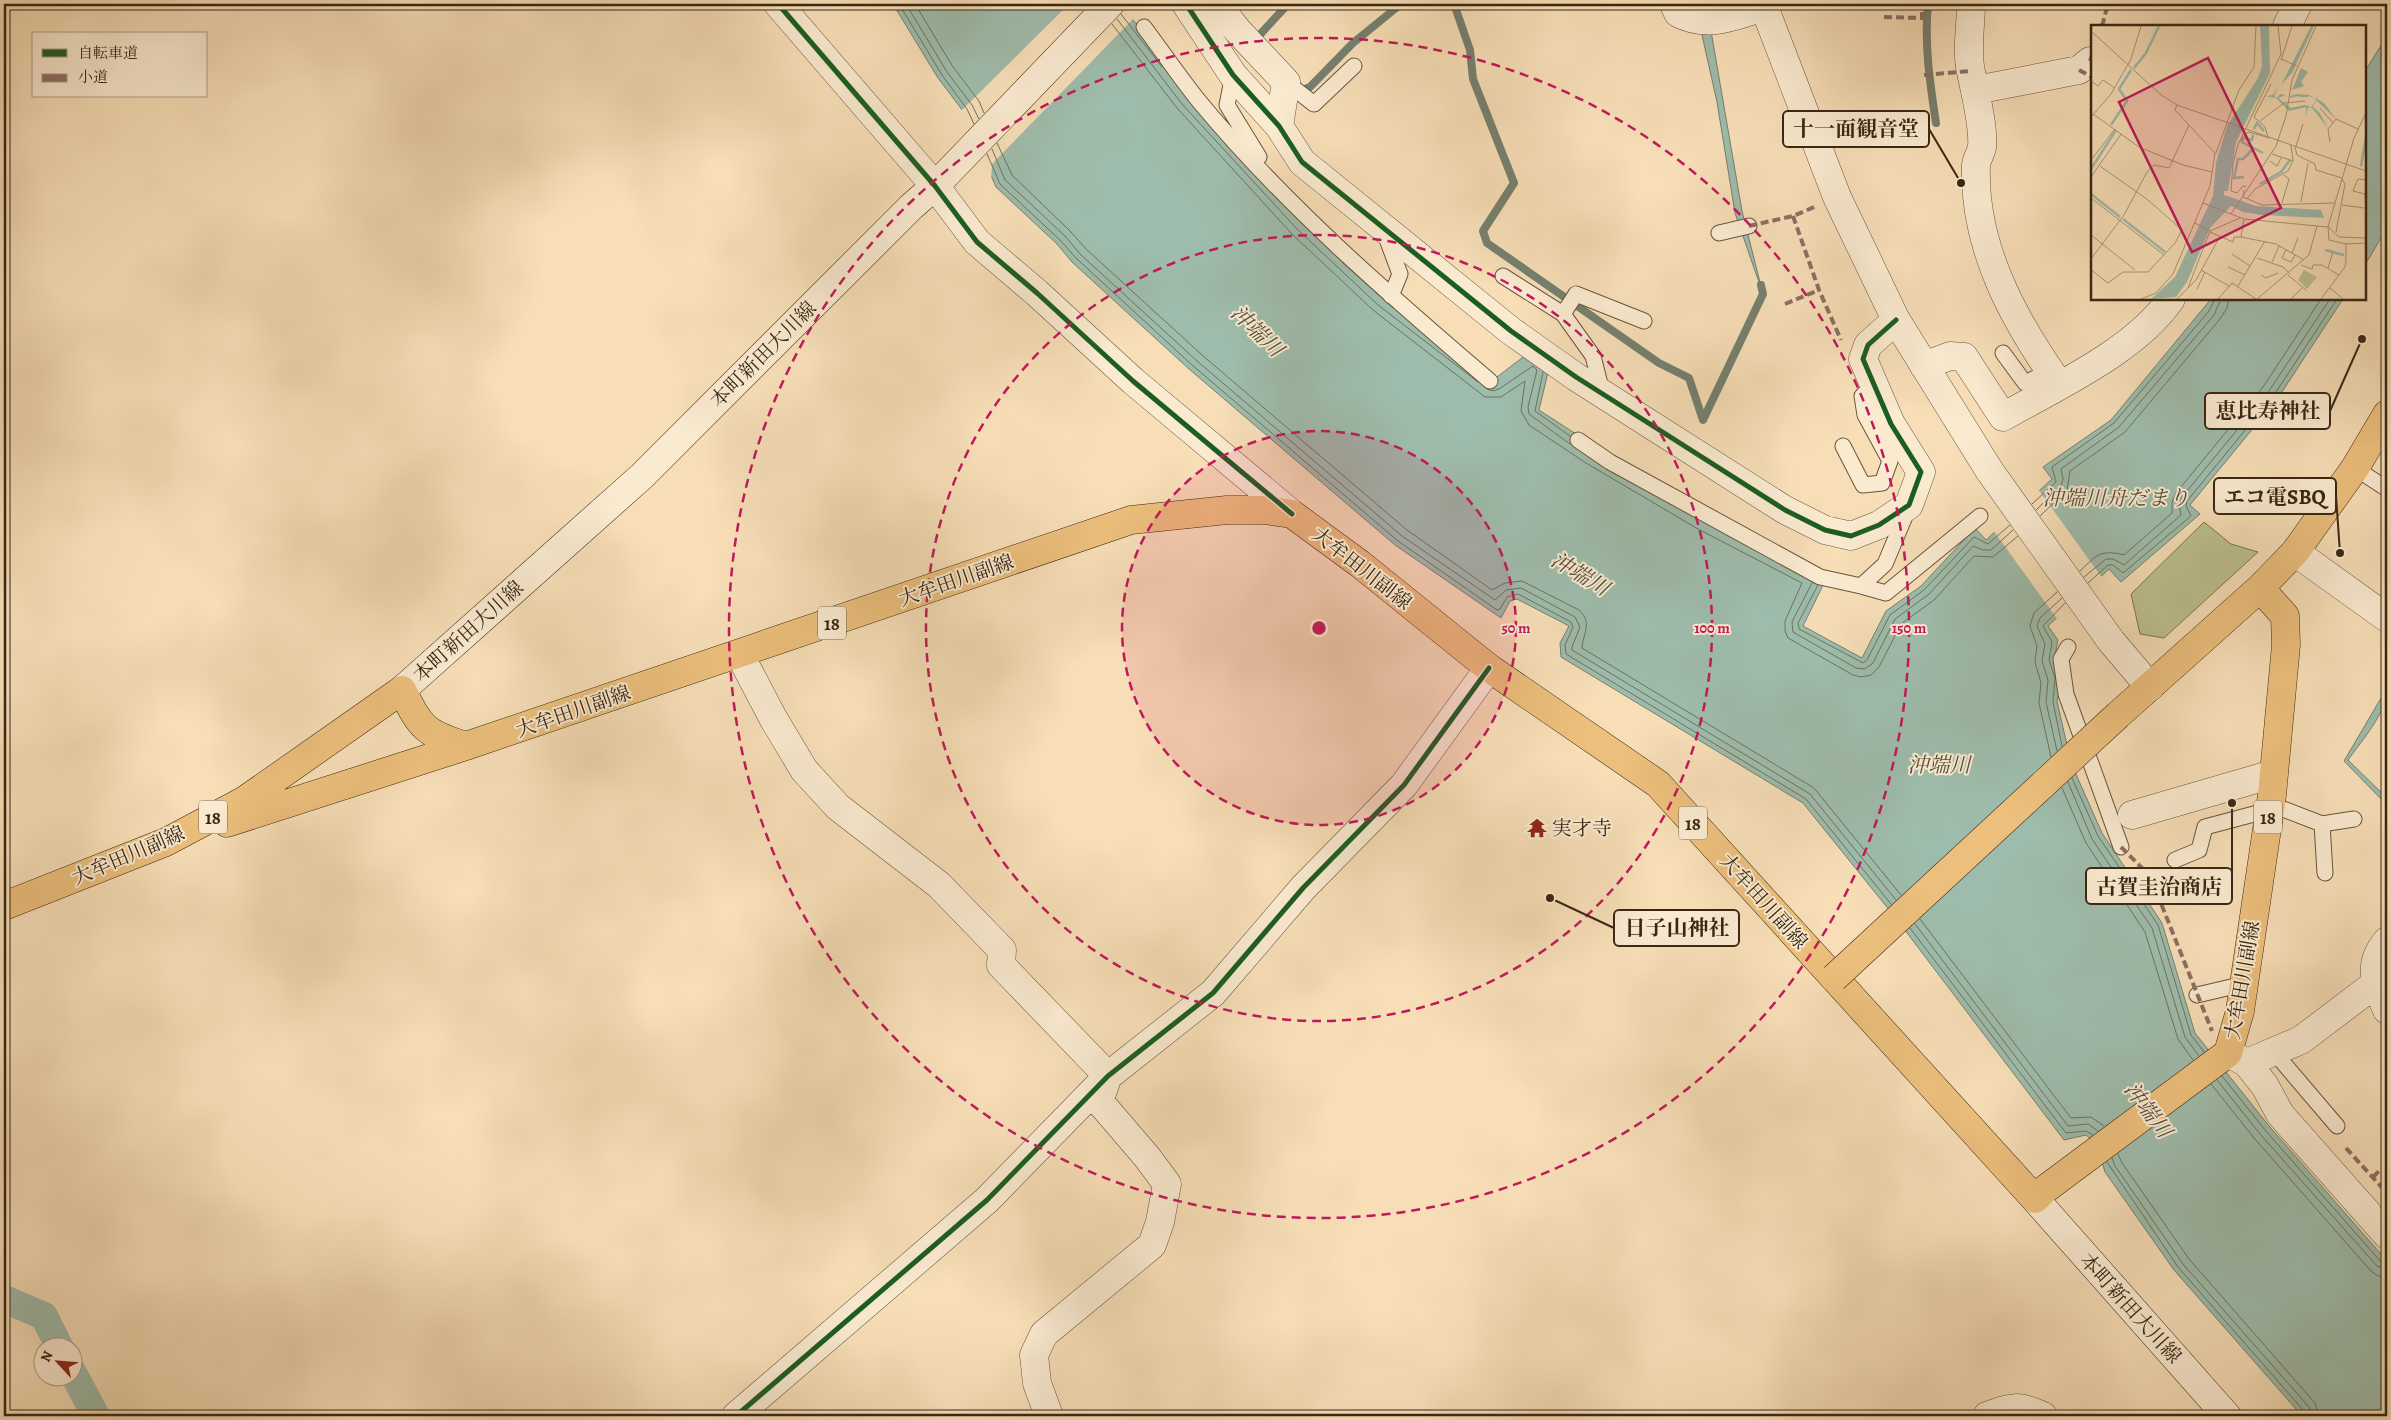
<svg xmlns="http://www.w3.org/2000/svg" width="2391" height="1420" font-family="Alegreya,'Noto Serif JP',serif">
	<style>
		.green { fill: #bdc18e; stroke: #7a7451 }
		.water { fill: #9ebcab; stroke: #75806f }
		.pier { fill: #f7deb7 }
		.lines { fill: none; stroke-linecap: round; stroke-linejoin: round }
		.shore { stroke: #6b7260; stroke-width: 1 }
		.stream { stroke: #75806f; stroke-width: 8 }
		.canal { stroke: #9ebcab; stroke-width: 28 }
		.service-casing { stroke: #68553d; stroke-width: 17 }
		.minor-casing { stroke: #68553d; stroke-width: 29 }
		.tertiary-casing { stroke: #68553d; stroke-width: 29 }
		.secondary-casing { stroke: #382714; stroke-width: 29 }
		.primary-casing { stroke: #382714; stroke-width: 29 }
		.service { stroke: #faead0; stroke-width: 15 }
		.minor { stroke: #faead0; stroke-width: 28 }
		.tertiary { stroke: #faead0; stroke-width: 28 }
		.secondary { stroke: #faead0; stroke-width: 28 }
		.primary { stroke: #ecbf7c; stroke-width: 28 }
		.primary-bridge-casing { stroke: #382714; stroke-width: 29; stroke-linecap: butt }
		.primary-bridge { stroke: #ecbf7c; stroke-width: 28 }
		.quiet { stroke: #8d6e63; stroke-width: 4; stroke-dasharray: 8 4; stroke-linecap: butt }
		.cycleway-casing { stroke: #faead0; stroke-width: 8 }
		.cycleway { stroke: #1b5e20; stroke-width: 5 }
		.ring { fill: none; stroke: #c2185b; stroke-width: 2.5; stroke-dasharray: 9 6 }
		.labels { text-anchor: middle; stroke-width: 4; stroke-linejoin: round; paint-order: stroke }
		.shield { fill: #faead0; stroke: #72624c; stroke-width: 1 }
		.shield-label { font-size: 19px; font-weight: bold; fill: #382714 }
		.street-label { font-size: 20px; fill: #382714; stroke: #faead0 }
		.poi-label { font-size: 20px; fill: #382714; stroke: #faead0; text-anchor: start }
		.water-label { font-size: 21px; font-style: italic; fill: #524c3a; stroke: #faead0 }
		.inset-river { fill: none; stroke: #9ebcab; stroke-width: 2.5 }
		.inset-road { fill: none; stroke: #ab9576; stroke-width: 1 }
		.view { fill: #c2185b; fill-opacity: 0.15; stroke: #c2185b; stroke-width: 2.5 }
		.inset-edge { fill: none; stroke: #382714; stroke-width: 2.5 }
		.centre { fill: #c2185b; stroke: #faead0; stroke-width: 2.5 }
		.ring-label { font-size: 15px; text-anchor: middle; font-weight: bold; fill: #c2185b; stroke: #faead0; stroke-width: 4; stroke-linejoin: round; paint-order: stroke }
		.leader { fill: none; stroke: #382714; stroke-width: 2 }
		.callout-dot { fill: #382714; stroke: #faead0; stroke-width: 2 }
		.callout { fill: #faead0; stroke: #382714; stroke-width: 2 }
		.callout-label { font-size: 21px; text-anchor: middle; font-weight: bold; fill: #382714 }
	</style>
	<rect width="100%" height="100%" fill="#f7deb7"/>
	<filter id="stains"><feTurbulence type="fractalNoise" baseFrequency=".004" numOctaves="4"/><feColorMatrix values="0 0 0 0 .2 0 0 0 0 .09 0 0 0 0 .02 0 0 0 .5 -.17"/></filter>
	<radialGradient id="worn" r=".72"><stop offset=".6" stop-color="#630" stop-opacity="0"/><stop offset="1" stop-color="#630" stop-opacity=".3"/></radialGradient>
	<path class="green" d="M2204 522 2231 544 2258 552 2164 638 2140 634 2131 594Z"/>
	<path class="water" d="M893 4H1120L1257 171 1493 380 1531 351 1550 364 1539 410 1596 447 1828 575 1803 626 1862 658 1886 611 1921 586 1975 528 1986 540 2052 479 2043 467 2111 420 2211 299H2343L2278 398 2190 505 2200 514 2121 582 2109 569 2048 626 2058 640 2054 660 2060 683 2057 701 2071 763 2102 833 2162 923 2195 1033 2269 1126 2387 1261V1416H2302L2174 1270 2105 1172 2097 1145 2086 1135 2064 1140 1898 921 1803 803 1561 657 1560 643 1569 626 1517 599 1510 601 1501 618 1395 545 1189 369 1072 262 1057 244 996 187 963 111 938 78Z
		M1711 31 1742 211 1763 294 1735 213 1717 102 1702 35Z
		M2387 36V228L2365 265V71Z
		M2387 688C2387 713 2362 740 2348 760L2387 798V805L2344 761Z"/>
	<path class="pier" d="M1069 4H1123L1134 18 992 164 991 182 960 112Z
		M2038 489 2103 579 2058 620 1993 530Z"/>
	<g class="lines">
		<path class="shore" d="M899 4 942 75 967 109 974 124
			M906 4 947 72 972 105 979 119
			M915 4 953 67 979 101 984 113
			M1121 14 1162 67
			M1117 19 1182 104 1297 229 1378 305 1478 382
			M1112 24 1177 108 1292 234 1373 310 1485 397H1501L1525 381 1521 411 1529 425 1586 463 1698 529 1802 583 1785 621V631L1788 638 1853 675 1861 677 1871 675 1879 667 1901 624 1934 600 1974 556 1993 557 2018 536
			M997 143 1012 175 1070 231 1086 249 1202 355 1407 530 1492 590 1505 583 1522 581 1579 610C1593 623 1583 633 1582 648L1814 788 1901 895
			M992 149 1005 180 1065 236 1080 254 1197 361 1402 536 1495 600 1506 590 1521 588 1575 617 1580 627 1572 647V650L1810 794 1896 900
			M987 154 1000 184 1061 241 1076 258 1192 365 1398 541 1497 610 1500 609 1507 597 1518 594 1571 622 1573 627 1565 645 1566 654 1806 799 1891 904
			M1342 262 1393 308
			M1543 372 1535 411 1570 436
			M1487 389 1493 391 1499 389 1533 366 1537 370 1528 407 1529 414 1570 444
			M2032 504 2056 482 2052 467 2114 423 2209 311 2215 299
			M2036 510 2061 486 2063 479 2061 469 2119 427 2214 315 2221 299
			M2040 516 2067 490 2070 471 2125 432 2220 319 2227 308 2229 299
			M2080 571C2097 555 2100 549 2124 555L2172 513V502L2176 493 2263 387 2321 299
			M2084 577 2106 559H2113L2124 565 2181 515 2179 504 2182 497 2269 391 2330 299
			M1812 583 1792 622 1793 632 1856 668 1865 669 1873 663 1895 619 1929 594 1973 546 1983 550H1991L2013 530
			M2088 583 2108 565H2113L2123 573 2191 516 2186 506 2187 501 2274 395 2337 299
			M1818 585 1798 623 1799 629 1863 663 1867 660 1890 615 1924 590 1974 537 1988 544 2010 525
			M2062 746 2053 702 2055 678 2049 660 2052 642 2043 626 2065 603
			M2057 751 2046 702 2048 680 2042 661 2045 644 2037 626 2040 618 2062 598
			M2051 757 2039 703 2041 683 2035 662 2037 646 2030 626 2034 613 2057 592
			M2072 778 2098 836 2158 925 2191 1035 2204 1052
			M2068 782 2092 839 2152 928 2185 1037 2199 1056
			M2062 788 2086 843 2145 932 2178 1039 2193 1060
			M1920 919 2071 1118 2091 1117 2104 1126
			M1915 924 2068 1126 2088 1124 2098 1131
			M1910 928 2066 1133 2086 1131 2093 1135
			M2222 1076 2265 1130 2381 1262 2387 1264
			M2217 1080 2260 1134 2377 1266 2387 1270
			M2211 1084 2254 1138 2371 1271 2378 1276 2387 1277
			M2118 1154 2122 1163 2189 1259 2315 1403 2319 1416
			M2112 1158 2115 1166 2183 1264 2309 1407 2312 1416
			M2107 1162 2178 1267 2304 1411 2305 1416"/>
		<path class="stream" d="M1454 4 1470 50 1473 79 1514 183 1483 231 1487 243 1659 363 1689 378 1703 420 1763 294 1761 285
			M1928 4C1924 43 1930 84 1936 123
			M1254 41 1288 4
			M1297 92 1310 87 1353 43 1401 4"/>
		<path class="canal" d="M4 1299 44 1316 60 1348
			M72 1371 96 1416"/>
		<defs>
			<path id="service" d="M1144 27C1162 51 1179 76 1198 100 1284 204 1387 293 1490 381
				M1233 75 1227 105 1259 157
				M1286 82 1314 104 1354 66
				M1719 233 1749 226
				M1385 234 1400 274 1391 296
				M1503 276 1563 314 1593 356 1602 392
				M1563 314 1576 294 1644 321
				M2003 353 2025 383 2050 371
				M1578 440 1610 462 1820 577 1861 586 1885 564 1908 509
				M1843 446 1863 485 1882 483 1890 461 1865 415 1862 396 1874 384
				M2355 468 2387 489
				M1861 586 1886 593 1980 516
				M2068 647 2061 659 2066 694 2121 847
				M2270 804 2322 824 2354 819
				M2322 824 2325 873
				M2175 860 2199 850 2205 827 2269 810
				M2197 995 2244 984
				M2274 1052 2337 1126"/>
			<path id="minor" d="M778 4 935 186 977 242 1037 293 1133 381 1292 514
				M1186 4 1233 75 1279 126 1302 162 1511 331 1576 377 1785 510 1825 530 1851 536 1879 525 1909 505 1921 472 1891 424 1863 359 1868 345 1896 320
				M1217 4 1238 31 1286 82 1279 126
				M1674 4 1678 13C1709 29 1733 16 1764 7
				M1971 4C1971 25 1966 51 1971 72 1975 93 1984 126 1982 147 1981 153 1977 158 1976 165 1973 246 2013 319 2059 384
				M2287 26 2298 4
				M1976 90 2079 70 2090 61
				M1924 366 1950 356 1964 357 2003 417C2057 386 2135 351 2171 299
				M2295 552 2387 618
				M740 655 773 718 804 770 838 807 939 885 1002 950 1001 965 1108 1076
				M2132 815 2273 774
				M2387 941C2366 965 2376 985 2387 1010
				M2228 1053 2247 1063 2265 1086 2280 1114 2387 1235
				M2247 1063 2301 1040 2375 984
				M736 1416 987 1200 1108 1076 1213 993 1303 888 1404 785 1489 668
				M1049 1416 1037 1383 1034 1355 1044 1334 1152 1245 1160 1222 1167 1184 1147 1157 1099 1101 1108 1076
				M1987 1416C2011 1406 2019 1405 2043 1416"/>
			<path id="tertiary" d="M1763 4 1837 197 1896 320 1989 470 2111 641 2150 687"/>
			<path id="secondary" d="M402 690 642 476 911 207 935 186 1110 4
				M2035 1199 2227 1416"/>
			<path id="primary" d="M2118 715 2260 588 2295 552 2355 468 2387 414
				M227 823 466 746
				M4 906 166 842 245 800 402 690C421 728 424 733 466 746L1131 520 1227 510H1265L1292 514 1360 564 1489 668 1658 784 2035 1199 2044 1190 2228 1053 2240 1011 2272 795 2286 645 2285 616 2260 588"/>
		</defs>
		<use href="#service" class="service-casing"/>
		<use href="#minor" class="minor-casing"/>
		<use href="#tertiary" class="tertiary-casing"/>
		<use href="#secondary" class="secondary-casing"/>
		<use href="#primary" class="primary-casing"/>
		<use href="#service" class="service"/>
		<use href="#minor" class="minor"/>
		<use href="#tertiary" class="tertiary"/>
		<use href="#secondary" class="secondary"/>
		<use href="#primary" class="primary"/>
		<defs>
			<path id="primary-bridge" d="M1834 978 2118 715"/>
		</defs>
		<use href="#primary-bridge" class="primary-bridge-casing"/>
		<use href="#primary-bridge" class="primary-bridge"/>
		<path class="quiet" d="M1884 17 1922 18V4
			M2102 26 2108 4
			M2090 61 2092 56
			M2079 70 2092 77
			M1924 75 1970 71
			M1793 216 1819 290 1841 340
			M1749 226 1793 216 1817 206
			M1785 304 1819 290
			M2121 847 2150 876 2212 1031
			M2346 1148 2387 1193
			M2373 1177 2381 1169 2387 1173
			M2387 1203 2381 1209 2387 1217"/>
		<defs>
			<path id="cycleway" d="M778 4 935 186 977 242 1037 293 1133 381 1292 514
				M1186 4 1233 75 1279 126 1302 162 1511 331 1576 377 1785 510 1825 530 1851 536 1879 525 1909 505 1921 472 1891 424 1863 359 1868 345 1896 320
				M736 1416 987 1200 1108 1076 1213 993 1303 888 1404 785 1489 668"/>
		</defs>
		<use href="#cycleway" class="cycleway-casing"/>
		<use href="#cycleway" class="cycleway"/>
	</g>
	<circle cx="1319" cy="628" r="197" fill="#c2185b" fill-opacity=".12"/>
	<g class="ring">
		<circle cx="1319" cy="628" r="197"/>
		<circle cx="1319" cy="628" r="393"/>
		<circle cx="1319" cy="628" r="590"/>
	</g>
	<defs>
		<symbol id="temple-bare" viewBox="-9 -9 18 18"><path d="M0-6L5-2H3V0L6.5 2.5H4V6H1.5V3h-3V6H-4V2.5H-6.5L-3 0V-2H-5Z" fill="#8f2418" stroke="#faead0" stroke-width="2.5" paint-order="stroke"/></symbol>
	</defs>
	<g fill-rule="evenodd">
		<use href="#temple-bare" x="1523" y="814" width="28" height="28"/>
	</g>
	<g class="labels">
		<g class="shield">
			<rect x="818" y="606.5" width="28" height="33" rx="4"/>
			<rect x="199" y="800.5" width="28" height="33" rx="4"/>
			<rect x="2254" y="800.5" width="28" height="33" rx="4"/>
			<rect x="1679" y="806.5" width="28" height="33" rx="4"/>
		</g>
		<g class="shield-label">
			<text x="832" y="630">18</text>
			<text x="213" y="824">18</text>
			<text x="2268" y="824">18</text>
			<text x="1693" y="830">18</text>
		</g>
		<g class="street-label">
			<text transform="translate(763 354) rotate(-45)" y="7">本町新田大川線</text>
			<text transform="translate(1362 568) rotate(38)" y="7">大牟田川副線</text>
			<text transform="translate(956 580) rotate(-19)" y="7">大牟田川副線</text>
			<text transform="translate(468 631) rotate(-42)" y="7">本町新田大川線</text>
			<text transform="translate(573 711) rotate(-19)" y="7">大牟田川副線</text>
			<text transform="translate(128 855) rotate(-23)" y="7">大牟田川副線</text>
			<text transform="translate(1764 901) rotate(48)" y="7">大牟田川副線</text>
			<text transform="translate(2242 980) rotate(-80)" y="7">大牟田川副線</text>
			<text transform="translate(2131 1308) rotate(48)" y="7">本町新田大川線</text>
		</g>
		<g class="poi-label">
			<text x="1552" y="835">実才寺</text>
		</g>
		<g class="water-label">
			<text transform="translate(1257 331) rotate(44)" y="7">沖端川</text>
			<text x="2116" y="505">沖端川舟だまり</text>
			<text transform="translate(1580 574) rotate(31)" y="7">沖端川</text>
			<text x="1939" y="772">沖端川</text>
			<text transform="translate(2148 1110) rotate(53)" y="7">沖端川</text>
		</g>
	</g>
	<g transform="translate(2091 25)">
		<rect width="275" height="275" fill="#f7deb7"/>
		<path d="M213 245 226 252 216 264 207 255Z" fill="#bdc18e"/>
		<path d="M169 1H178L179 48 145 117 137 166H133V170L165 181 230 185 233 193 172 190 152 187 140 181 119 203 96 257 85 272 60 274 84 252 122 171 125 138 136 101 167 53 171 41ZM220 1H223L201 48 190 60ZM210 43 217 47 210 57 213 61 201 65ZM188 60 183 71 186 73 189 69 195 70 187 73 200 83 213 80 221 82 225 74 218 71 216 72H208L207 71 199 73V71L206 69 218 70 225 74 227 70 226 74 233 78 245 94 225 75 222 82 228 87 237 103 221 83 217 82 215 91V82L198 86 185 73 175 71 182 70Z" fill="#9ebcab"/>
		<path class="inset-river" d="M43 43 55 28 68 1M20 100 36 76 28 64 40 45M163 104 166 98 173 106M162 110 161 115 152 113 151 117 172 128M270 141 275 112M0 144 25 105M153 152 143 153 147 134H152L163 123M169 159 190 147 199 135M0 169 29 192M32 194 74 227M234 225 253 230"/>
		<path class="inset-road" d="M0 6 69 69 86 80 275 146M190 34 206 41M190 35 201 1M0 56 7 61 12 55 24 63M229 83 242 98M275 88 263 113 237 202 248 212 275 213M2 89 48 122 92 140 121 147M0 92 20 69 40 34 50 1M169 96 193 78 214 76M177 112 174 102 163 92 180 59M148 117 157 107 179 113M239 117 237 104 245 94 267 104M205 121 212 99M204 122 206 130 224 139 225 145 251 153M125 128 148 65 163 42 165 1M181 129 202 136M0 135 24 104M179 136 186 141 190 133M0 152 30 109M275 155 267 154 262 166 274 169 275 185M155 162 152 161 146 168 140 166 142 138 147 120 190 29 187 1M153 165 152 172 171 180 244 178M0 173 73 230M156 174 164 164 197 146 202 136 200 120M210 177 217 138M112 178 153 194 237 202 238 215 255 219V236L254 242 230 274M191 178 198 154 193 150M251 180 273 183M140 189 185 121 195 91 201 55 225 1M104 198 119 206 149 193M119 207 142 217 143 212H150L185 219 213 235M245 207 254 159 251 154M0 210 44 245M150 212 153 194M255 219 275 218M195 225 191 233 200 237 204 230M201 228 207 213M141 229 159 241M166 233 192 242 199 249M0 234 33 190 56 147 63 140 78 143 98 100M181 237 188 221M210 240 221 244 222 240H231L248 250M137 242 154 250M237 243 242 227M0 245 17 258 32 247H57L84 218 91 205 57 175 9 141M110 245 138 261M170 250 175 253 187 248M197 250 216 266M147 261 174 216M97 263 119 206M239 263 252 274M106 264 114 247M50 274 65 268 82 249 119 161 124 128 84 85 86 80M86 274 105 255 128 213M127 274 141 258 165 274M166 274 218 230 226 201M200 274 211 263"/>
		<path class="view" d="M117 33 190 183 101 227 28 77Z"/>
		<rect width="275" height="275" class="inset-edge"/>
	</g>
	<circle cx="1319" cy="628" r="8" class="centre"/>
	<g class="ring-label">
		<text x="1516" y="633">50 m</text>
		<text x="1712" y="633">100 m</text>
		<text x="1909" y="633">150 m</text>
	</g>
	<path class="leader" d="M1961 183L1929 129M2362 339L2330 411M2340 553L2336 496M2232 803L2232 886M1550 898L1614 928"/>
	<g class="callout-dot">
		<circle cx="1961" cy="183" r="5"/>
		<circle cx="2362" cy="339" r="5"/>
		<circle cx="2340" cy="553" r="5"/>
		<circle cx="2232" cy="803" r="5"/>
		<circle cx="1550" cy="898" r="5"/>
	</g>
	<g class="callout">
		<rect x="1783" y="111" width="146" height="36" rx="5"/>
		<rect x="2205" y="393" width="125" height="36" rx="5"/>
		<rect x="2214" y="478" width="122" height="36" rx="5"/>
		<rect x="2086" y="868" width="146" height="36" rx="5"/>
		<rect x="1614" y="910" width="125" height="36" rx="5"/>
	</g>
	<g class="callout-label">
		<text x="1856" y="136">十一面観音堂</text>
		<text x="2268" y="418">恵比寿神社</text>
		<text x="2275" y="504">エコ電SBQ</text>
		<text x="2159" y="894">古賀圭治商店</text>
		<text x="1677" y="935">日子山神社</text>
	</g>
	<rect width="2391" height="1420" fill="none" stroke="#f7deb7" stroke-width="20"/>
	<rect x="5" y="5" width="2381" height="1410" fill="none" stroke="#382714" stroke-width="2.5"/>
	<rect x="10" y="10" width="2371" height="1400" fill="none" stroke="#382714"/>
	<rect x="32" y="32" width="175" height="65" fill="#faead0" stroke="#ac9c85"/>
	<rect x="42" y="49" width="25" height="8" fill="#1b5e20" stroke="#ac9c85"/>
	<text x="78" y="58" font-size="15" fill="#382714">自転車道</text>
	<rect x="42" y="74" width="25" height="8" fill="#8d6e63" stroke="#ac9c85"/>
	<text x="78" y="82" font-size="15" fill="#382714">小道</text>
	<g transform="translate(58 1362) rotate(296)"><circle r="24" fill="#faead0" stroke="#ac9c85"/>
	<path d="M0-4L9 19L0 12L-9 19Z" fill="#8f2418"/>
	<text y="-8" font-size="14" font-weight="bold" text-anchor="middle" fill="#382714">N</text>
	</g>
	<rect width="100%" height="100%" filter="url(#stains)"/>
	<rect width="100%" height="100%" fill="url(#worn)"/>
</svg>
